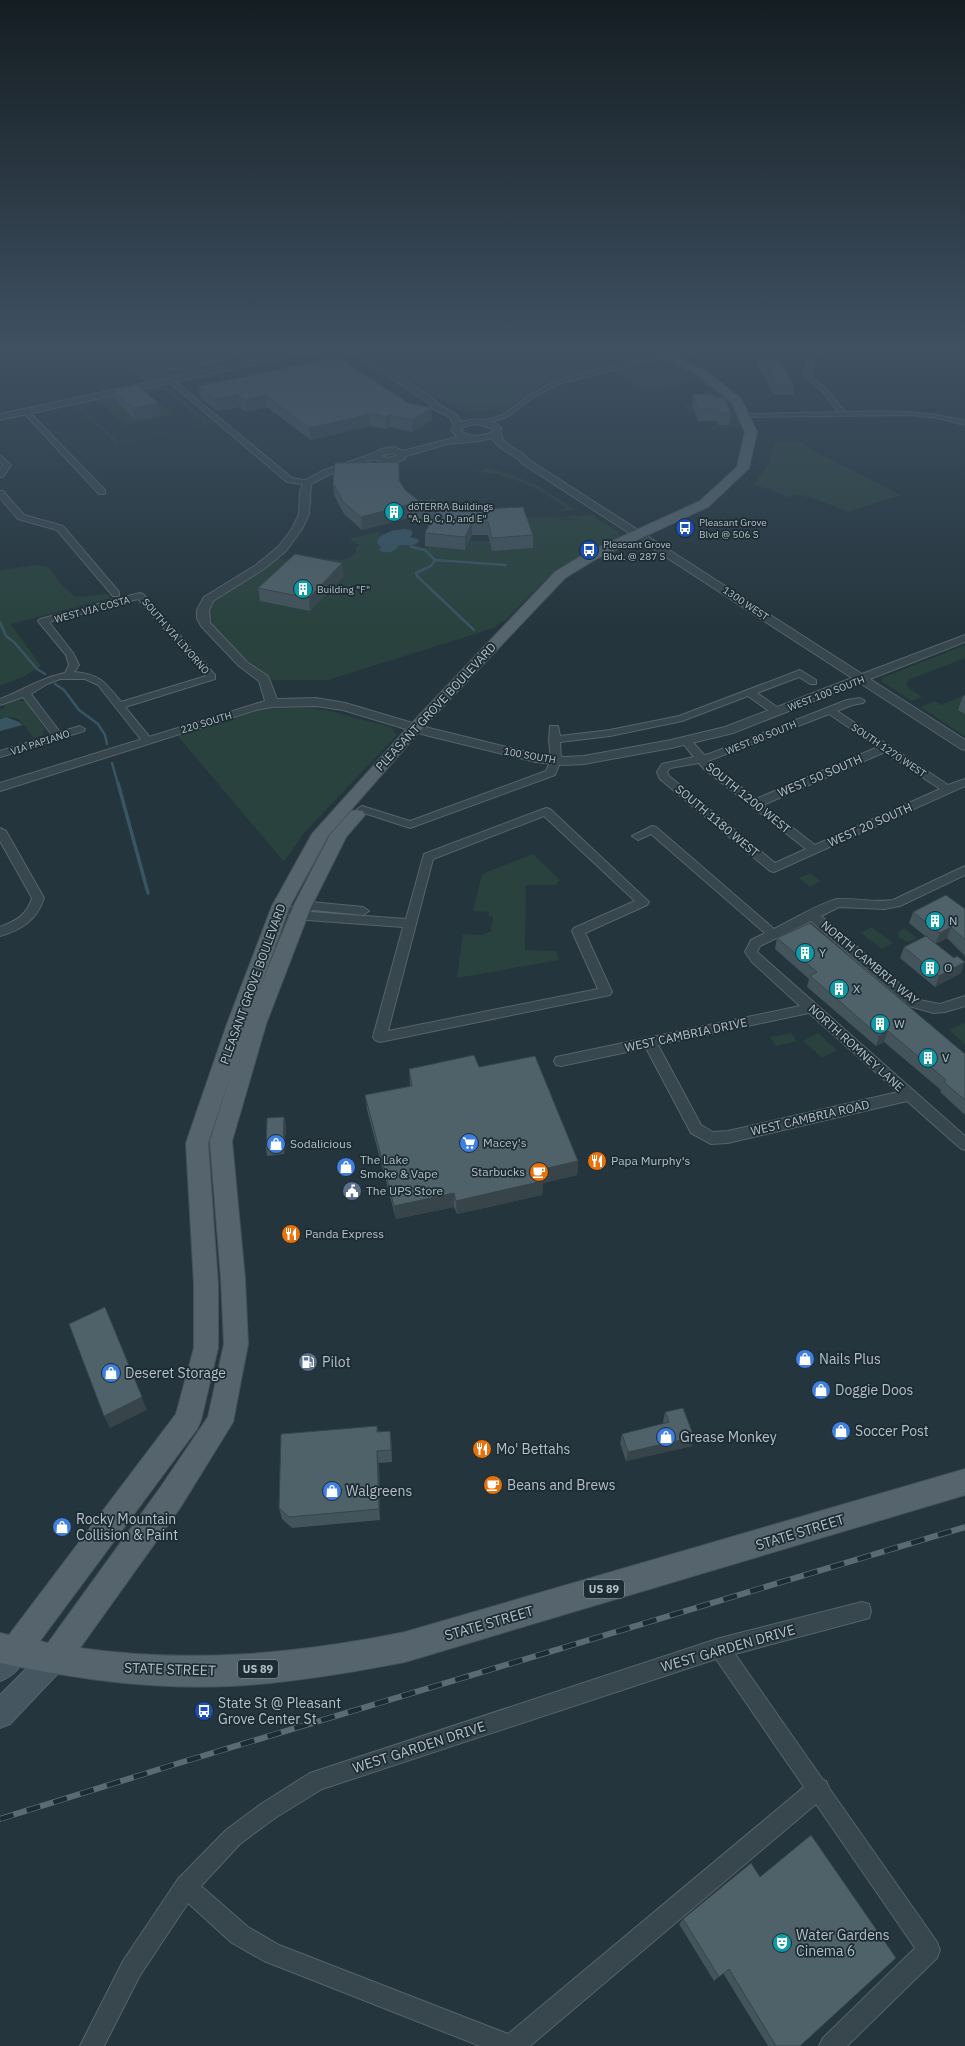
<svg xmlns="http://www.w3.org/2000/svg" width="965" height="2046" font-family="'IBM Plex Sans',sans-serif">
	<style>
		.green { fill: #29423d; fill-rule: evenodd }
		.water { fill: #385564 }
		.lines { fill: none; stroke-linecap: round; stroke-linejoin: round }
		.stream-far2 { stroke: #385564; stroke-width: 2 }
		.stream-far1 { stroke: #385564; stroke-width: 2.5 }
		.stream { stroke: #385564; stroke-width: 3.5 }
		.minor-casing { stroke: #56646b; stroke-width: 2 }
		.tertiary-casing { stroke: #56646b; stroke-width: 2 }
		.secondary-casing { stroke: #56646b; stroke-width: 2 }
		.primary-casing { stroke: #445259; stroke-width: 2 }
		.minor { fill: #38464d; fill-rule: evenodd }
		.tertiary { fill: #38464d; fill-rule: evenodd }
		.secondary { fill: #465660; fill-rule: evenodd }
		.primary { fill: #56656d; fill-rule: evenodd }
		.rail-casing { stroke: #5a6b74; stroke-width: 6 }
		.rail { stroke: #1d2b32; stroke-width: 4.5; stroke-dasharray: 14; stroke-linecap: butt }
		.wall { fill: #44545b }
		.shaded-wall { fill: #37454a }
		.building { fill: #4f626a; stroke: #37454a }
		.labels { text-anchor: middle; stroke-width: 3.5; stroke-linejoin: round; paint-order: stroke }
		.far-poi-label { font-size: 10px; fill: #b4c1c8; stroke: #1d2b32; text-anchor: start }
		.far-street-label { font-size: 10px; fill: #b4c1c8; stroke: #1d2b32 }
		.shield { fill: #1d2b32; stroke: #87949b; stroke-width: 1 }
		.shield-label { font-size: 11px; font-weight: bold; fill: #b4c1c8 }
		.street-label { font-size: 12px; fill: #b4c1c8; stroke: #1d2b32 }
		.poi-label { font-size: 12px; fill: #b4c1c8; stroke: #1d2b32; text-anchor: start }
		.near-poi-label { font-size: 14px; fill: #b4c1c8; stroke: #1d2b32; text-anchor: start }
		.near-street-label { font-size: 14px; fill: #b4c1c8; stroke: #1d2b32 }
	</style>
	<rect width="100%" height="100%" fill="#24353d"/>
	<path class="green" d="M149 348H216L223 353 248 348H309L146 382 127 367 131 354 151 350Z
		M357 348H552L594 371 560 379 539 387 505 410 463 411 455 405 447 404Z
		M670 360 699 375 713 386 708 388 697 380 648 392 611 371 643 363Z
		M164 384 210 423 116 444 73 404ZM164 389 205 423 119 443 82 407 100 403 125 425 173 414 147 393Z
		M712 390C725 390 743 413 741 426L711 429 709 427 729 425 713 409 692 405 695 413 681 405 712 404 713 397 709 393H704Z
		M774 442H802L804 446 901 495 848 512 821 501 799 495 786 497 775 491 754 485 769 463Z
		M487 468 509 474 536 485 577 510 563 511 561 510 566 508 549 496 525 483 496 474 479 472Z
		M508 515 565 517 590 515 618 531 619 536 583 554 550 575 504 622 502 621 494 628 328 680H272C264 671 255 666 246 659 232 647 221 635 209 621V607L216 598 261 572 277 559 307 561 318 558 342 560 351 557 356 553V547L360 545 349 539 378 532 428 549 425 546 465 550 469 541H489L492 551 532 548 501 517 553 518 566 520 581 519Z
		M36 565 48 567 62 585 76 597 107 594 110 598 11 624 41 666 25 676 0 686V570Z
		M965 645V658L908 680 906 686 922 697 912 701 882 682V678Z
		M965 695V736L920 707 935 701 941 705Z
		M17 700 26 702 43 727 45 730 43 735 34 738C24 726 21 713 0 718V710L5 708 3 705Z
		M302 707 326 710 391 727 397 735 304 833 284 862 178 736 242 714 269 709Z
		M533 854 560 880 556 885H526L525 950 556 951 559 960 457 978 463 934 481 935 491 931 493 917 488 916 489 912 473 911 482 874Z
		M810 873 821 881 810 887 799 878Z
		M872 927 893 943 882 949 861 933Z
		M904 928 917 938 909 942 899 938 898 933Z
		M965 1023V1045L949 1029Z
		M791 1033 797 1041 776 1046 770 1037Z
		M818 1033 837 1050 822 1058 803 1041Z"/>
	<path class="water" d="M224 357 230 358 222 362 183 369 197 363Z
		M403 529 411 530 413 533 410 537 418 539 419 542 413 545H399C395 552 388 554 380 551L379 550 381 547 377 543 379 537 391 531Z
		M6 717 19 722 23 725 0 731V719Z"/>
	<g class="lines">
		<path class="stream-far2" d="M213 359 211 357 255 348
			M168 369H184"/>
		<path class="stream-far1" d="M410 543 411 547 425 550 435 560 506 565
			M435 560 431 566 416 573 417 576 474 630
			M0 622 6 636 14 642 37 669 45 674
			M55 684 64 690 79 710 98 724 105 735 107 744
			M112 763 118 784"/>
		<path class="stream" d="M118 783 148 893"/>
		<defs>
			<path id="minor" d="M692 348H703L558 384 532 398 507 417 483 424 479 422 503 415 528 396 554 382 590 371Z
				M812 348 817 349 810 375 827 390 845 412C888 411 922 410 965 421V425L938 418 911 415 743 417 741 416 745 414 838 412 823 392 804 375Z
				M168 379H172L292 478 310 481V485L287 482 168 381Z
				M24 411H28L105 490V494H99L24 413Z
				M0 455 11 465 3 477H0V470L3 465 0 462Z
				M0 491H3L24 515 63 526 119 592V596H113L57 530 18 519 0 498Z
				M140 593 143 594 215 675V679L125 707 152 740 147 743 143 742 98 685 85 679H60L47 684 31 694 60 732 80 726 85 729 84 731 0 757V751L52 735 23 697 0 705V699C22 691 42 677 65 673L69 665 66 655 38 621 40 619ZM138 599 206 676 121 702C106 683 100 674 74 672L79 665 73 653 49 622Z
				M800 670 816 680V684H810L799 677 757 693 781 710 782 712 781 714H773L748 696 682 721 610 736 560 742 561 760 555 775 410 828 358 811 357 809 362 806 410 821 546 771 551 760 549 740 550 726H558L560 736 610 730 679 716Z
				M860 698 865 701 863 703 852 705 837 711 948 785 965 779V786L774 872 770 871 660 779 657 772 662 764 694 757 681 741 682 739H690L704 755 709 754 847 700ZM829 714 878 747 756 799 708 761ZM885 752 940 789 815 845 763 805ZM699 763 704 769 806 849 775 863 669 776 667 772 670 768Z
				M546 808 550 809 649 902 647 905 585 933 612 992 610 995 380 1042 375 1040 373 1037 403 927 307 920 298 916 276 912 274 909 280 905 299 908 311 902 363 907 369 911 363 915 313 910 310 912 406 919 424 854ZM544 816 635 901 574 928 572 931 598 989 388 1031 433 859Z
				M652 826 656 827 774 929C788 922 826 900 838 899 856 898 875 903 893 900L965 866V875L900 906 884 909 839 907 821 916 919 1000 940 1004 965 996V1006L945 1012 934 1013 909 1006 811 921 760 946 757 952 965 1136V1150L960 1148 907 1101 728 1143 711 1144 691 1133 646 1048 561 1066 556 1065 554 1061 556 1057 561 1056 800 1006 752 962 745 952 751 940 765 933 651 834 638 840 632 836ZM809 1013 898 1092 728 1131 713 1132 701 1125 658 1045Z
				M0 828 6 831 44 898C37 920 21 930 0 936V927C16 921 27 915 32 898L0 841Z
				M862 1602 869 1604 871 1611 869 1618 862 1620 735 1654 823 1780 826 1781 829 1788 937 1942 940 1950 937 1958 847 2046H819L823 2038 915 1948 816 1804 530 2046H480L264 1961 232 1943 188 1903 139 1977 104 2046H80L123 1961 178 1879 226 1830 261 1804 310 1773 720 1638ZM716 1659 804 1787 508 2034 279 1945 248 1927 201 1886 240 1844 275 1818 322 1789Z"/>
			<path id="tertiary" d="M311 348H325L321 350 0 420V414Z
				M345 348H354L433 398C440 410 455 408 461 422 474 418 492 417 501 428 498 447 520 447 529 460L862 674 965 635V642L870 679 965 740V750L961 749 860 683 733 733 671 748 584 764 564 765 536 762 429 736 343 710 316 706 272 707 256 710 0 791V783L265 701 259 681 239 666 201 626 197 618V610L204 597 256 565 278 547 292 529 299 514 300 491 304 481 322 471 372 454 381 449 394 447 403 451 457 437 451 430 454 426 450 417 433 409 427 402ZM478 424 493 429 492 432C482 437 468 438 460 430L466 426ZM492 438C499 451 514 453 523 464L852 678 725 727 671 740 584 756 564 757 536 754 433 729 345 703 316 698 277 699 268 676 247 662 210 623 209 610 213 601 264 569 286 551 302 529 309 514 311 484 328 475 374 459 386 464 404 460 406 456 447 444 480 441ZM393 453 396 456 387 458 381 456Z"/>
			<path id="secondary" d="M15 1638 24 1642 28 1651C23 1665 14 1676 0 1681V1648L6 1642Z
				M54 1646 63 1650 67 1659 63 1668 10 1724 0 1728V1695L45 1650Z"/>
			<path id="primary" d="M646 348H658L709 373 741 399 757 432 749 468 708 507 596 559 565 578 420 731 328 836 290 906 257 995 293 907 330 835 351 811 357 810 363 811 365 815 346 837 311 907 266 1024 232 1141 245 1279 248 1344 233 1422 180 1508 80 1648C190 1664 297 1654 405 1632L965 1469V1495L405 1662C348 1673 290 1683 231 1686 153 1690 76 1679 0 1663V1633L9 1635 176 1414 194 1348V1284L186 1143 227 1024 272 906 312 834 410 725 555 572 586 553 700 501 737 467 745 432 732 403 701 377ZM232 1070 210 1141 221 1279 224 1344 208 1417 160 1488 48 1643 40 1641 197 1429 201 1420 218 1348V1284L208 1143Z"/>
		</defs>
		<use href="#minor" class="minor-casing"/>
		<use href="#tertiary" class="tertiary-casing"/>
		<use href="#secondary" class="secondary-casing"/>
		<use href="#primary" class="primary-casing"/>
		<use href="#minor" class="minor"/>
		<use href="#tertiary" class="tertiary"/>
		<use href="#secondary" class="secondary"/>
		<use href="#primary" class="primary"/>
		<defs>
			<path id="rail" d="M0 1819 176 1764 965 1527"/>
		</defs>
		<use href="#rail" class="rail-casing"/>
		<use href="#rail" class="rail"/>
	</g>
	<path class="wall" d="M759 354 794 385 793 395H774L757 364Z
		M199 386 408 403 431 408 432 420 412 432 390 427 387 429 371 426 311 440 267 407 246 412 240 407 217 411 201 398Z
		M114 390 160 414 135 420 117 402Z
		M693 394 714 397 731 413 729 425H719L717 421H698L692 405Z
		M399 462V481L405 490 419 501 440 505 533 535V548L492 551 488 535H472L465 550 425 546V533L430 523H422L408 518 362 530 344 514 334 495 333 483Z
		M344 576 310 611 260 601 258 588Z
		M965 695V714L958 710 963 696Z
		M965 909V956L947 938 935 944 909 923 913 912Z
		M777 938 965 1054V1115L940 1092 941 1090 884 1042 876 1046 807 987 809 979 775 949Z
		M904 947 961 973 935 987 900 958Z
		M479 1067 578 1161 577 1175 543 1183 542 1195 457 1214 454 1207 396 1219 367 1110 365 1095 410 1086 409 1069Z
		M286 1124 284 1154 267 1156 266 1149Z
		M665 1412 694 1437 692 1446 626 1461 620 1443 622 1434 664 1424 663 1422Z
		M377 1426 378 1432 392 1443V1462L379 1463 380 1520 292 1528 282 1519 279 1508Z
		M683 1919 800 2046H768L723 1973 714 1981 679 1924Z"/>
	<path class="shaded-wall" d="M238 395 240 407 217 411 215 399Z
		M265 395 267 407 246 412 245 400Z
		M158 403 160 414 135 420 133 408Z
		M431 408 432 420 412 432V420Z
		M370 414 371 426 311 440 309 428Z
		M390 415V427L387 429 386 417Z
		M407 505 408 518 362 530 361 517Z
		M472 522V535L465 550V537Z
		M342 563 344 576 310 611 309 598Z
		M951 927 947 938 935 944 940 933Z
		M965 962 961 973 935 987 939 976Z
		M888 1031 884 1042 876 1046 879 1036Z
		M284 1117 286 1124 284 1154 283 1147Z
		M578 1161 577 1175 543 1183 542 1195 457 1214 456 1201 539 1170Z
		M454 1193V1207L396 1219 394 1206Z
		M111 1321 147 1410 110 1428 104 1416Z
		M390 1431 392 1443V1462L391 1450Z
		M694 1437 692 1446 626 1461 628 1452Z
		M377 1451 379 1463 380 1520 379 1509Z"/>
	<path class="building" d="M759 354 783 365 794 385H776Z
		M338 357 408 403 431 408 412 420 390 415 386 417 370 414 309 428 265 395 245 400 238 395 215 399 199 386Z
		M138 385 158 403 133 408 114 390Z
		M693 394H712L714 397H724L731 413H720L719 409H699Z
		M399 462V480L405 490 419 501 432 500 440 505 483 509 523 507 533 535 492 538 488 522H472L465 537 425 533 436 511 422 510 407 505 361 517 343 502 333 483 335 463Z
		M295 554 342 563 309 598 258 588Z
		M946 895 965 909V940L951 927 940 933 913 912Z
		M810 923 965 1054V1100L944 1082 946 1080 888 1031 879 1036 837 999 810 976 817 972 777 938Z
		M926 936 954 958 957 956 965 962 939 976 904 947Z
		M474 1055 479 1067 535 1056 578 1161 539 1170 543 1181 456 1201 454 1193 394 1206 365 1095 412 1086 409 1069Z
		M284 1117 283 1147 266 1149 267 1118Z
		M105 1307 142 1397 104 1416 69 1324Z
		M683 1408 694 1437 628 1452 622 1434 669 1422 665 1412Z
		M377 1426V1432L390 1431 391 1450 377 1451 379 1509 289 1517 279 1508 281 1434Z
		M811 1835 896 1958 800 2046H776L729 1969 719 1977 683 1919 751 1863 760 1877Z"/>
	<linearGradient id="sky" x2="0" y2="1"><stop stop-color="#141d22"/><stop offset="0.55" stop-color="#3f5162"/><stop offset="1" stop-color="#3f5162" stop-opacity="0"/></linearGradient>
	<rect width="965" height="634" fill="url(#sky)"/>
	<defs>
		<symbol id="building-disc" viewBox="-11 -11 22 22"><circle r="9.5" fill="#0f9aa8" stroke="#1d2b32"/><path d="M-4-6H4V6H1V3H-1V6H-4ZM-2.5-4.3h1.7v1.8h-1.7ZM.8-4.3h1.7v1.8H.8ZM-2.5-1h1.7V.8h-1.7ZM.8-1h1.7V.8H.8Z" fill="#fff"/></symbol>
		<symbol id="bus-disc" viewBox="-11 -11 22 22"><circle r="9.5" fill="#1a4fb4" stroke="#1d2b32"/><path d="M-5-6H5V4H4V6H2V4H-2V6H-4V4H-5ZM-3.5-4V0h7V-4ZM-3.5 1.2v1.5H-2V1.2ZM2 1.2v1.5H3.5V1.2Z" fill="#fff"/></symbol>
		<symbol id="supermarket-disc" viewBox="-11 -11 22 22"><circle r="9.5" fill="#3f7fe0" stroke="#1d2b32"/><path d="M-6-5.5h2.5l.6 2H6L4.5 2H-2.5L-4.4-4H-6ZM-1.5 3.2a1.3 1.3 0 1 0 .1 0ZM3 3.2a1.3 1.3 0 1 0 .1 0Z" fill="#fff"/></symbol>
		<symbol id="shop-disc" viewBox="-11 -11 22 22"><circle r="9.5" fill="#3f7fe0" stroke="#1d2b32"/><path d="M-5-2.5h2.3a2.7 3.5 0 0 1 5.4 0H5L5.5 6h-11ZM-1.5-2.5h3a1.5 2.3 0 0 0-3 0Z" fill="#fff"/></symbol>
		<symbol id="restaurant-disc" viewBox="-11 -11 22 22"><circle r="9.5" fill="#e8710a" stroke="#1d2b32"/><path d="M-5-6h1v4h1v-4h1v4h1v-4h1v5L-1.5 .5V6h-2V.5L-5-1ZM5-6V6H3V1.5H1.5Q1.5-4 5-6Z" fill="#fff"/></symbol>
		<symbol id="cafe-disc" viewBox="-11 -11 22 22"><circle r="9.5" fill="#e8710a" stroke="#1d2b32"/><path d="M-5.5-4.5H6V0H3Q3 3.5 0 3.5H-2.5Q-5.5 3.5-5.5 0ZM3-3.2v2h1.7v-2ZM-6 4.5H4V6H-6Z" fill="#fff"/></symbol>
		<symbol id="civic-disc" viewBox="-11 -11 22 22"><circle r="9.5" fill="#5c6f8a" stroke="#1d2b32"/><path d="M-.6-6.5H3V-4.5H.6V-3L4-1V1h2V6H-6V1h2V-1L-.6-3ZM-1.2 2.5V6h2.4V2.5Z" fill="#fff"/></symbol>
		<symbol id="fuel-disc" viewBox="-11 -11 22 22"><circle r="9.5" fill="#5c6f8a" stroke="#1d2b32"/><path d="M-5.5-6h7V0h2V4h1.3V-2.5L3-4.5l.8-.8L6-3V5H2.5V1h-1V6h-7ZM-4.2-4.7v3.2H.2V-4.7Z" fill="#fff"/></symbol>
		<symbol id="theatre-disc" viewBox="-11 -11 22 22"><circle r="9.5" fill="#0f9aa8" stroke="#1d2b32"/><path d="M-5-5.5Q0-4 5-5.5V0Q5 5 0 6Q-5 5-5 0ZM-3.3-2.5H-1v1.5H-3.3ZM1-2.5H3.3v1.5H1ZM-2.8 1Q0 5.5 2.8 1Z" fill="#fff"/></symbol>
	</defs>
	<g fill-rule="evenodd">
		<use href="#building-disc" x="383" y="501" width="22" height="22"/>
		<use href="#bus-disc" x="674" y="517" width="22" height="22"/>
		<use href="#bus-disc" x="578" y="539" width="22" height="22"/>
		<use href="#building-disc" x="292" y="578" width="22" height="22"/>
		<use href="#building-disc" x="924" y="910" width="22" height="22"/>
		<use href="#building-disc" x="794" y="942" width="22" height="22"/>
		<use href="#building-disc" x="919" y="957" width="22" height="22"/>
		<use href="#building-disc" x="828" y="978" width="22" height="22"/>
		<use href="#building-disc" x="869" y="1013" width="22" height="22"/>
		<use href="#building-disc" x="917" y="1047" width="22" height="22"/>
		<use href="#supermarket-disc" x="458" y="1132" width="22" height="22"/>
		<use href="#shop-disc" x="265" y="1133" width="22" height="22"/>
		<use href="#restaurant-disc" x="586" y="1150" width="22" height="22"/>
		<use href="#shop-disc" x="335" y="1156" width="22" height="22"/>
		<use href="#cafe-disc" x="528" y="1161" width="22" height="22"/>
		<use href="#civic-disc" x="341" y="1180" width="22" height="22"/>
		<use href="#restaurant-disc" x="280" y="1223" width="22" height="22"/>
		<use href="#shop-disc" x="794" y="1348" width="22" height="22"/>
		<use href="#fuel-disc" x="297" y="1351" width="22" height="22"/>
		<use href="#shop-disc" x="100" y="1362" width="22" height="22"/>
		<use href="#shop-disc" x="810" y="1379" width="22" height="22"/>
		<use href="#shop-disc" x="830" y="1420" width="22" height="22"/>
		<use href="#shop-disc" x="655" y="1426" width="22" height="22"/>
		<use href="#restaurant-disc" x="471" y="1438" width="22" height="22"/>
		<use href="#cafe-disc" x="482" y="1474" width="22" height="22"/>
		<use href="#shop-disc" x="321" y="1480" width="22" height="22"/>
		<use href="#shop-disc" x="51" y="1516" width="22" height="22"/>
		<use href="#bus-disc" x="193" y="1700" width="22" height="22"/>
		<use href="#theatre-disc" x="771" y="1932" width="22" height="22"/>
	</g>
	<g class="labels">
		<g class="far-poi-label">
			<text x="408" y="510">dōTERRA Buildings<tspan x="408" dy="12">"A, B, C, D, and E"</tspan></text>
			<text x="699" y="526">Pleasant Grove<tspan x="699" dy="12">Blvd @ 506 S</tspan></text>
			<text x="603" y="548">Pleasant Grove<tspan x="603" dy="12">Blvd. @ 287 S</tspan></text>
			<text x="317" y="593">Building "F"</text>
		</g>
		<g class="far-street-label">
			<text transform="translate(746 603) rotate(34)" y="4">1300 WEST</text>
			<text transform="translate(92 609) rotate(-15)" y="4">WEST VIA COSTA</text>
			<text transform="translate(176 636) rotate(49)" y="4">SOUTH VIA LIVORNO</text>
			<text transform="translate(826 693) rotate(-21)" y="4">WEST 100 SOUTH</text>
			<text transform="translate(206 722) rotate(-17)" y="4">220 SOUTH</text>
			<text transform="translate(761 737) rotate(-22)" y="4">WEST 80 SOUTH</text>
			<text transform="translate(40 742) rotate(-18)" y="4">VIA PAPIANO</text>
			<text transform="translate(889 750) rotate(34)" y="4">SOUTH 1270 WEST</text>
			<text transform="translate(530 755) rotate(10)" y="4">100 SOUTH</text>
		</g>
		<g class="shield">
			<rect x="584" y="1580" width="40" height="18" rx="3"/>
			<rect x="238" y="1660" width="40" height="18" rx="3"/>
		</g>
		<g class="shield-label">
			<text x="604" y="1593">US 89</text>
			<text x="258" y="1673">US 89</text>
		</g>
		<g class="street-label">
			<text transform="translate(436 707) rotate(-47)" y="4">PLEASANT GROVE BOULEVARD</text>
			<text transform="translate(820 776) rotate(-23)" y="4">WEST 50 SOUTH</text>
			<text transform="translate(748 798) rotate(39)" y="4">SOUTH 1200 WEST</text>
			<text transform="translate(717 821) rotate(40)" y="4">SOUTH 1180 WEST</text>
			<text transform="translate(870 825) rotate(-24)" y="4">WEST 20 SOUTH</text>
			<text transform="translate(870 963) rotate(40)" y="4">NORTH CAMBRIA WAY</text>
			<text transform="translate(253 984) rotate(-70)" y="4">PLEASANT GROVE BOULEVARD</text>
			<text transform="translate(686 1035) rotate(-12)" y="4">WEST CAMBRIA DRIVE</text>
			<text transform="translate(856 1048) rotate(42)" y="4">NORTH ROMNEY LANE</text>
			<text transform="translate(810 1118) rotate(-13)" y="4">WEST CAMBRIA ROAD</text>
		</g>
		<g class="poi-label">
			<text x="949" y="925">N</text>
			<text x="819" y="957">Y</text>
			<text x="944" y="972">O</text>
			<text x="853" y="993">X</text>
			<text x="894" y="1028">W</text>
			<text x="942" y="1062">V</text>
			<text x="483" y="1147">Macey's</text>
			<text x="290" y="1148">Sodalicious</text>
			<text x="360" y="1164">The Lake<tspan x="360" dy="14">Smoke &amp; Vape</tspan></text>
			<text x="611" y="1165">Papa Murphy's</text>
			<text x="525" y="1176" text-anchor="end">Starbucks</text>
			<text x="366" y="1195">The UPS Store</text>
			<text x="305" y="1238">Panda Express</text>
		</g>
		<g class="near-poi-label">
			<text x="819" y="1364">Nails Plus</text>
			<text x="322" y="1367">Pilot</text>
			<text x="125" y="1378">Deseret Storage</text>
			<text x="835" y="1395">Doggie Doos</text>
			<text x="855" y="1436">Soccer Post</text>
			<text x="680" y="1442">Grease Monkey</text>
			<text x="496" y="1454">Mo' Bettahs</text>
			<text x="507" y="1490">Beans and Brews</text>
			<text x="346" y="1496">Walgreens</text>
			<text x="76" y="1524">Rocky Mountain<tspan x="76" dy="16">Collision &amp; Paint</tspan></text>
			<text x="218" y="1708">State St @ Pleasant<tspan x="218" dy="16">Grove Center St</tspan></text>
			<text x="796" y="1940">Water Gardens<tspan x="796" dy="16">Cinema 6</tspan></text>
		</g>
		<g class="near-street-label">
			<text transform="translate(800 1532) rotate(-17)" y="5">STATE STREET</text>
			<text transform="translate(489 1623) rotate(-16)" y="5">STATE STREET</text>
			<text transform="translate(728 1648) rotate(-16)" y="5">WEST GARDEN DRIVE</text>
			<text transform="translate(170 1669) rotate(2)" y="5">STATE STREET</text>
			<text transform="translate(419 1747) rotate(-18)" y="5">WEST GARDEN DRIVE</text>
		</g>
	</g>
</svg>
